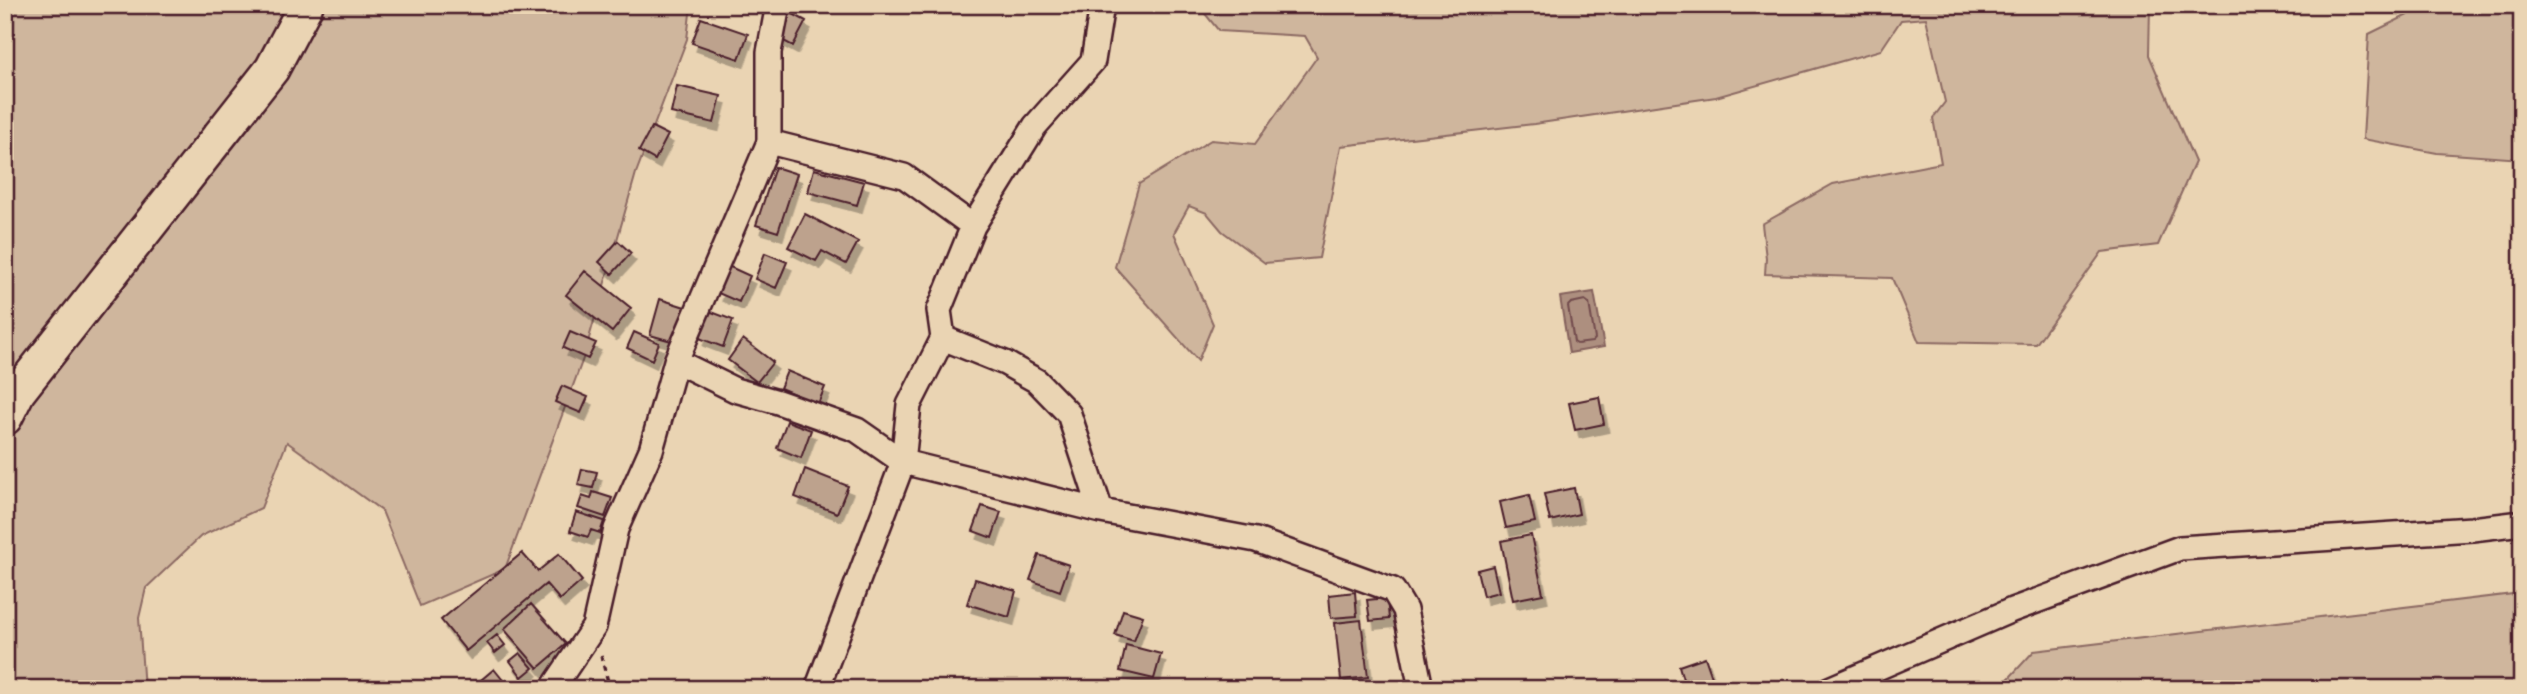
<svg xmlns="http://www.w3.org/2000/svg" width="2527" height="694" font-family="'Comic Neue',sans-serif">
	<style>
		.green { fill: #cfb69d; stroke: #8c6a64; stroke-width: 2 }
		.water { fill: #ad8f7f; stroke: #85625d; stroke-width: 2 }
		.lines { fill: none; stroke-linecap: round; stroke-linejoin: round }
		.shore { stroke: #724c4d; stroke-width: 2 }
		.building { fill: #bda28d; stroke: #4a1f2b; stroke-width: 2; filter: url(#shadow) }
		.street-casing { stroke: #4a1f2b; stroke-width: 28 }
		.secondary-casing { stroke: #4a1f2b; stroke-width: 38 }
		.path { stroke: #4a1f2b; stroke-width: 3.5; stroke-dasharray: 5 5; stroke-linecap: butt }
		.street { stroke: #ead4b3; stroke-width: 23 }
		.secondary { stroke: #ead4b3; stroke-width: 33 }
	</style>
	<defs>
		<filter id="shadow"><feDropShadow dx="4.5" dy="8" stdDeviation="0" flood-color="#0004"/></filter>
	</defs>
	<rect width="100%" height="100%" fill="#ead4b3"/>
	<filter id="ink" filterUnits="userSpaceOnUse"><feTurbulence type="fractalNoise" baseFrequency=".0143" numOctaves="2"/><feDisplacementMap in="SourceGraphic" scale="14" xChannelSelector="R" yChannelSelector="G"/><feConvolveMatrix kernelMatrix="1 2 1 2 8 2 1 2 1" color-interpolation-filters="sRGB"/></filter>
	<g filter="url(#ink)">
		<path class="green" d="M5 5H691L687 39 636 173 584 356 505 569 420 606 382 511 287 442 261 508 201 536 146 588 139 618 144 689H5Z
			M1198 5H2150L2149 55 2195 162 2158 245 2102 252 2036 344 1919 342 1892 278 1765 274 1766 258 1762 224 1833 184 1941 163 1933 118 1945 102 1926 18 1901 20 1881 50 1716 97 1534 124 1341 146 1319 258 1265 263 1222 231 1207 213 1189 206 1174 233 1213 324 1198 361 1115 267 1139 184 1211 140 1255 144 1317 57 1305 36 1219 31Z
			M2428 5H2522V159L2437 153 2363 139 2369 34Z
			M2522 593V689H1999L2034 651Z"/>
		<path class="water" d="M1594 292 1604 347 1569 353 1560 297Z"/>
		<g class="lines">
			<path class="shore" d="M1585 300 1589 303 1595 339 1592 342 1577 344 1574 342 1568 306 1571 303Z"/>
		</g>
		<path class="building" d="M791 13 806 21 793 46 778 38Z
			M701 18 748 34 739 59 692 43Z
			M677 86 721 96 714 123 671 113Z
			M652 127 668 135 655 160 639 151Z
			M775 167 797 174 778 232 756 225Z
			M814 169 864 182 857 205 808 192Z
			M805 214 858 242 846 264 822 251 816 261 788 247Z
			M618 241 631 253 612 274 599 262Z
			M765 253 787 262 776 288 755 279Z
			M728 266 750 276 739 302 718 293Z
			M585 271 631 308 612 332 566 295Z
			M660 299 685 307 675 342 650 335Z
			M709 311 733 320 723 347 699 338Z
			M570 332 596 343 588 359 563 348Z
			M634 332 659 343 652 360 627 348Z
			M743 339 773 362 757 382 728 360Z
			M787 371 825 387 818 404 780 388Z
			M562 386 588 397 581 413 555 402Z
			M1599 397 1604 424 1575 430 1569 403Z
			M787 421 811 430 801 458 777 448Z
			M582 469 597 472 593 488 578 485Z
			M805 469 848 486 837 513 795 497Z
			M1574 488 1579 514 1550 521 1544 494Z
			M593 492 612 498 605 517 578 508 582 496 591 499Z
			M1529 495 1535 522 1506 528 1500 502Z
			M982 506 1001 512 992 538 973 531Z
			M576 512 604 521 600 533 591 530 588 537 570 531Z
			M1531 535 1543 594 1513 600 1501 541Z
			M522 553 538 571 559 554 582 581 560 600 546 584 466 651 441 620Z
			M1039 555 1069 565 1060 591 1030 580Z
			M1493 566 1499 592 1483 596 1477 570Z
			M975 579 1016 591 1009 617 967 604Z
			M1355 592 1357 616 1331 618 1329 595Z
			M1387 598 1389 619 1370 621 1367 600Z
			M531 604 566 644 538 668 504 629Z
			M1123 610 1143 616 1134 641 1115 635Z
			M1361 620 1368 677 1341 680 1335 623Z
			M497 635 505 645 495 653 487 643Z
			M1126 645 1161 654 1154 679 1120 671Z
			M520 653 533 668 522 677 510 661Z
			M1705 657 1716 689H1686L1679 666Z
			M494 669 510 689H488L481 680Z"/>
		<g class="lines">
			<defs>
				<path id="street" d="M769 142 904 176 973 226
					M943 338 1005 363 1037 381 1069 414 1101 511
					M676 361 735 390 778 402 857 430 903 462 1101 511 1256 540 1393 590 1405 610 1421 689
					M552 689 594 627 616 529 651 450 676 361 769 142V52L778 5
					M817 689 903 462 909 405 943 338 939 310 973 226 1035 126 1093 61 1102 5
					M1829 689 2012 610 2180 548 2472 529 2522 523"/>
				<path id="secondary" d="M5 418 18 392 272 69 306 5"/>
			</defs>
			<use href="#street" class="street-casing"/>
			<use href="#secondary" class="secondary-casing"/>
			<path class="path" d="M601 656 610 689"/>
			<use href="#street" class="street"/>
			<use href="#secondary" class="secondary"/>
		</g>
	</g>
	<rect width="2527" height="694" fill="none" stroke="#ead4b3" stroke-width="28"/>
	<rect x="14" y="14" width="2499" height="666" fill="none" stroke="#4a1f2b" stroke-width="2.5" filter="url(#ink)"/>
</svg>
